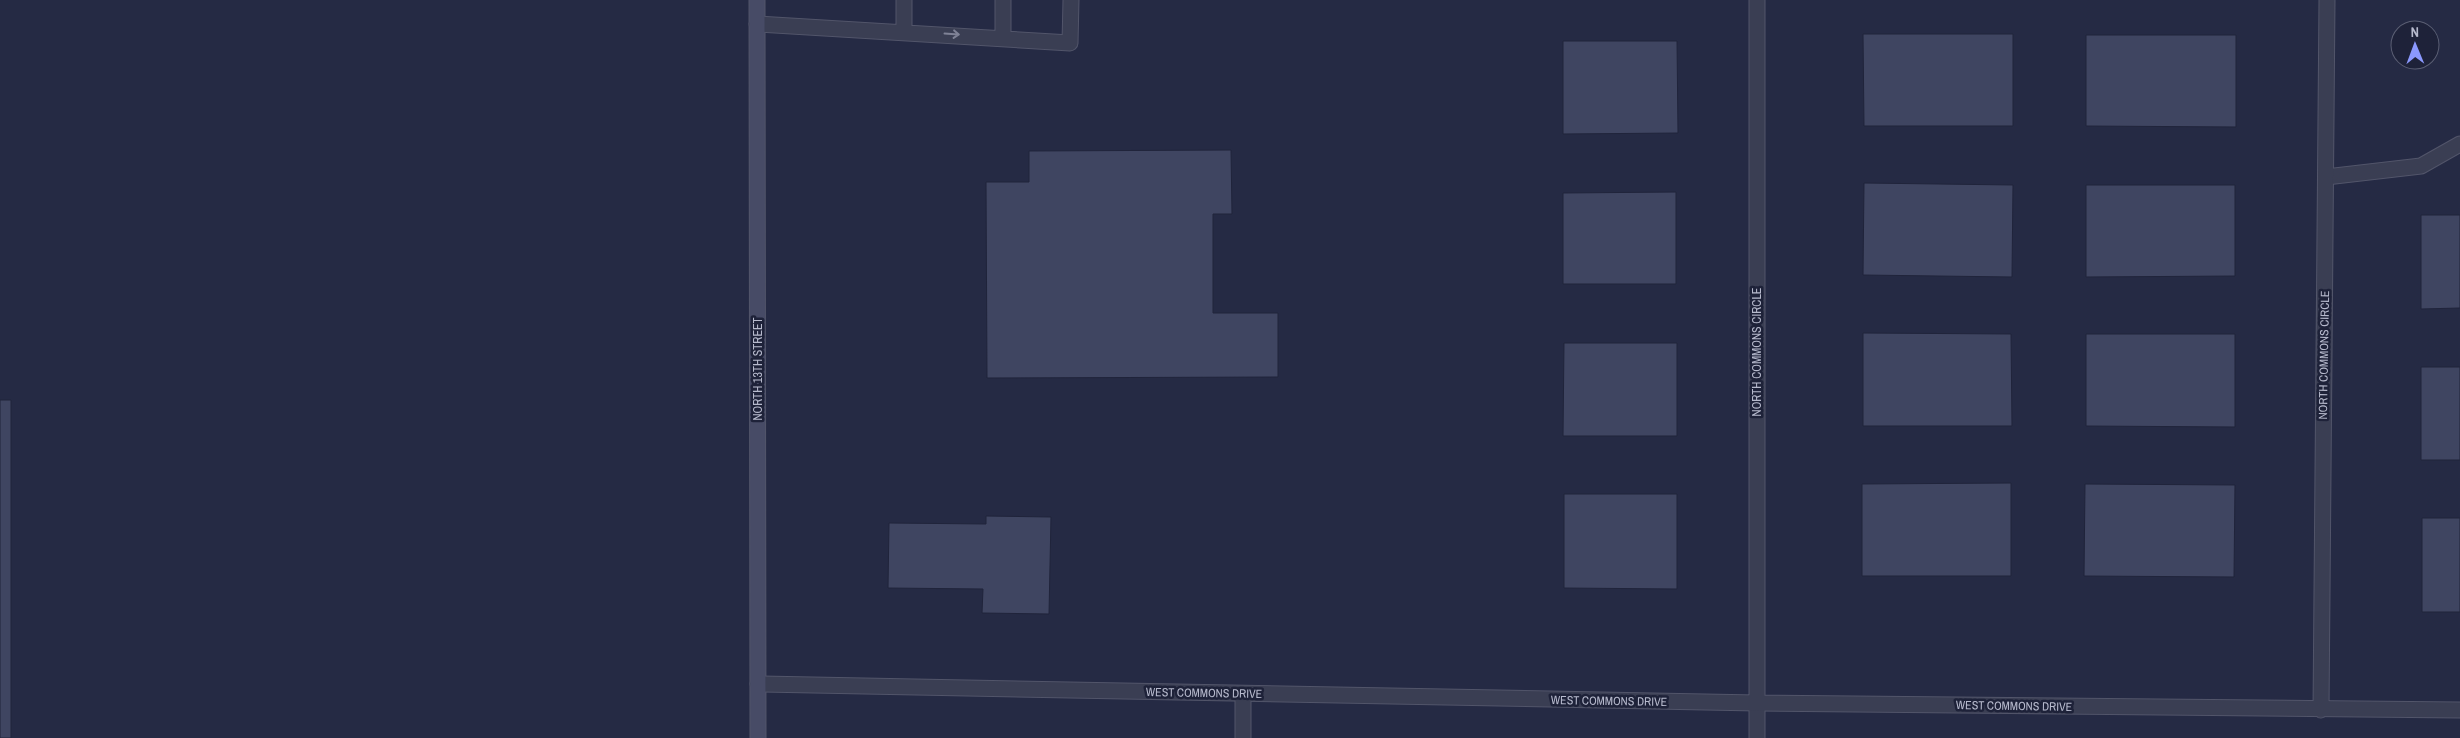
<svg xmlns="http://www.w3.org/2000/svg" width="2460" height="738" font-family="'Archivo Narrow',sans-serif">
	<style>
		.building { fill: #3f4561; stroke: #20243b }
		.lines { fill: none; stroke-linecap: round; stroke-linejoin: round }
		.lane-casing { stroke: #52556a; stroke-width: 17 }
		.street-casing { stroke: #52556a; stroke-width: 17 }
		.secondary-casing { stroke: #52556a; stroke-width: 17 }
		.lane { stroke: #3a3e53; stroke-width: 15 }
		.street { stroke: #3a3e53; stroke-width: 15 }
		.secondary { stroke: #474b66; stroke-width: 15 }
		.oneway { stroke: #7f8296 }
		.labels { text-anchor: middle; stroke-width: 5; stroke-linejoin: round; paint-order: stroke }
		.street-label { font-size: 12px; fill: #b7bacd; stroke: #1e2239 }
	</style>
	<rect width="100%" height="100%" fill="#252a44"/>
	<path class="building" d="M1863 34H2013V126H1864Z
		M2086 35H2236V127L2086 126Z
		M1563 41H1677L1678 133 1563 134Z
		M1231 150 1232 214H1213V313H1278V377L987 378 986 182H1029V151Z
		M1864 183 2013 185 2012 277 1863 275Z
		M2086 185H2235V276L2086 277Z
		M1676 192V284H1563V193Z
		M2421 215H2460V308L2421 309Z
		M1863 333 2011 334 2012 426H1863Z
		M2086 334H2235V427L2086 426Z
		M1564 343H1677V436H1563Z
		M2421 367H2460V460H2421Z
		M0 400H11V738H0Z
		M2011 483V576H1862V484Z
		M2085 484 2235 485 2234 577 2084 576Z
		M1564 494H1677V589L1564 588Z
		M986 516 1051 517 1049 614 982 613 983 589 888 588 889 523 986 524Z
		M2422 518H2460V612H2422Z"/>
	<g class="lines">
		<defs>
			<path id="lane" d="M757 24 1070 43 1071 0
				M904 31V0
				M1003 38V0
				M2326 177 2421 166 2460 144
				M1243 694V738
				M1757 738V703"/>
			<path id="street" d="M1757 0V703
				M758 684 1757 703 2460 710
				M2321 710 2327 0"/>
			<path id="secondary" d="M757 0 758 738"/>
		</defs>
		<use href="#lane" class="lane-casing"/>
		<use href="#street" class="street-casing"/>
		<use href="#secondary" class="secondary-casing"/>
		<use href="#lane" class="lane"/>
		<use href="#street" class="street"/>
		<use href="#secondary" class="secondary"/>
	</g>
	<defs><path id="oneway-shaft" d="M-6 0H5M1.5-3L5.5 0L1.5 3" fill="none" stroke-width="1.6" stroke-linecap="round" stroke-linejoin="round" transform="scale(1.25)"/></defs>
	<use class="oneway" href="#oneway-shaft" transform="translate(952 34) rotate(4)"/>
	<g class="labels">
		<g class="street-label">
			<text transform="translate(1757 352) rotate(-90)" y="4">NORTH COMMONS CIRCLE</text>
			<text transform="translate(2324 355) rotate(-89)" y="4">NORTH COMMONS CIRCLE</text>
			<text transform="translate(758 369) rotate(-90)" y="4">NORTH 13TH STREET</text>
			<text transform="translate(1204 693) rotate(1)" y="4">WEST COMMONS DRIVE</text>
			<text transform="translate(1609 701) rotate(1)" y="4">WEST COMMONS DRIVE</text>
			<text transform="translate(2014 706) rotate(1)" y="4">WEST COMMONS DRIVE</text>
		</g>
	</g>
	<g transform="translate(2415 45) rotate(359)"><circle r="24" fill="#1e2239" stroke="#5b5f74"/>
	<path d="M0-4L9 19L0 12L-9 19Z" fill="#8b99fe"/>
	<text y="-8" font-size="14" font-weight="bold" text-anchor="middle" fill="#b7bacd">N</text>
	</g>
</svg>
